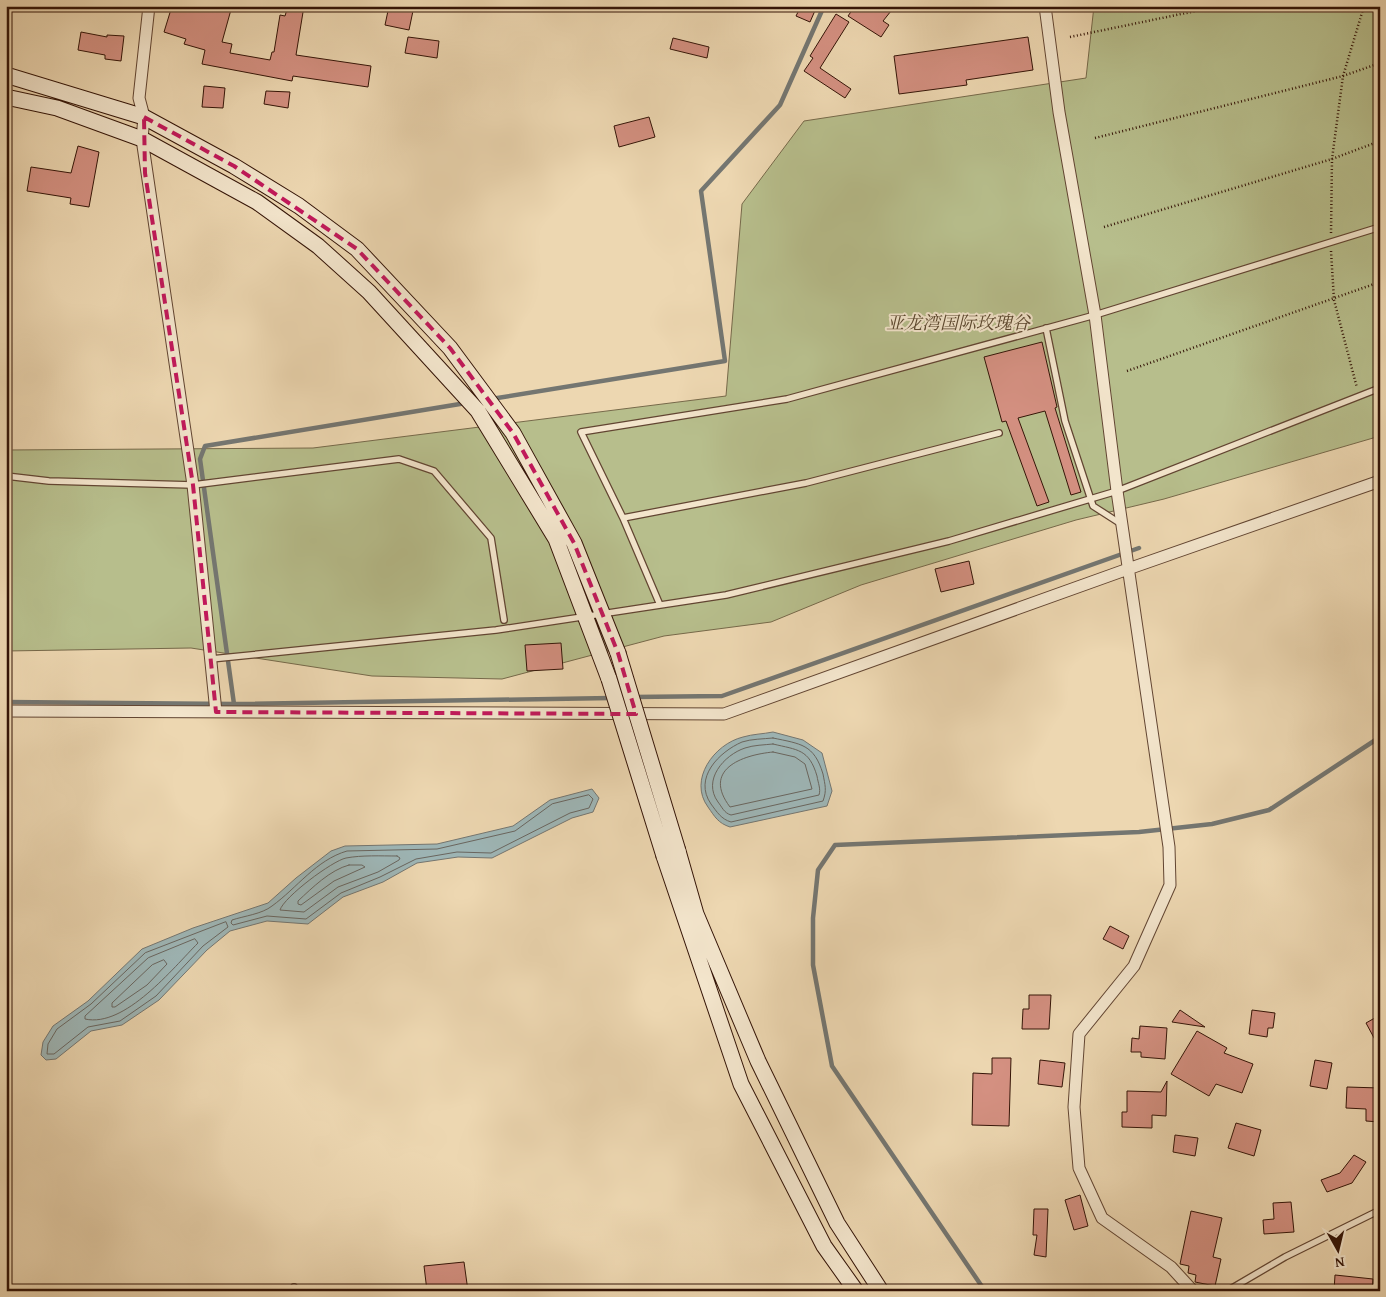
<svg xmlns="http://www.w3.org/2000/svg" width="1386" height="1297" font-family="'Gentium Book Plus','Noto Serif SC',serif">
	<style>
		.green { fill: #b7be8c; stroke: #76694a }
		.water { fill: #9eb7b8; stroke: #747671 }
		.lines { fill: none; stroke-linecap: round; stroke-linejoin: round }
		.shore { stroke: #696660; stroke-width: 1 }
		.stream { stroke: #747671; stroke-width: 4.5 }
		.building { fill: #d49081; stroke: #341407 }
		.lane-casing { stroke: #624532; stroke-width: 8 }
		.street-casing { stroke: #624532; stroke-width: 13 }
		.secondary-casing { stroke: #341407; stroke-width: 17 }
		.path { stroke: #341407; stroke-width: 2.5; stroke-dasharray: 1 2.5; stroke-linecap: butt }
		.lane { stroke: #f3e5cc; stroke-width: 5.5 }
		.street { stroke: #f3e5cc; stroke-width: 11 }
		.secondary { stroke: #f3e5cc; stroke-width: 15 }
		.secondary-bridge-casing { stroke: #341407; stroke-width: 17; stroke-linecap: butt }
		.secondary-bridge { stroke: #f3e5cc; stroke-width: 15 }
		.marked { fill: none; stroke: #c2185b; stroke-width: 4; stroke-dasharray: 10 6; stroke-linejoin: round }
		.labels { text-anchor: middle; stroke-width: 4; stroke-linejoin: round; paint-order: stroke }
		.park-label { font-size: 18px; font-style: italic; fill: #5b472f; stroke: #f3e5cc }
	</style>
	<rect width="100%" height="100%" fill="#edd7b1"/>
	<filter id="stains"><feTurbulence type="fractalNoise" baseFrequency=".004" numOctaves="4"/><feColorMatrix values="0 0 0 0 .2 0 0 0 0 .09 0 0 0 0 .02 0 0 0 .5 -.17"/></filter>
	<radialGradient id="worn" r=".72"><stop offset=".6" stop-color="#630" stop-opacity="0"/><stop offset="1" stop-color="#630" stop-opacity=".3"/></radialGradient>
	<path class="green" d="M1094 6H1380V436L1164 499 1076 520 861 585 771 622 664 636 502 679 372 676 191 648 6 651V450L313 448 726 396 742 204 804 121 1086 78Z"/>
	<path class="water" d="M773 732 803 740 822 753 832 791 827 806 730 827C718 823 715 817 708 807 688 780 714 744 743 737 753 734 763 734 773 732Z
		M592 789 599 798 593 812 572 818 492 858 458 857 417 863 383 882 343 897 308 924 267 921 230 931 207 950 159 1000 122 1025 91 1031 56 1059 46 1060 41 1055 43 1042 53 1026 88 1001 142 949 193 928 268 903 296 878 331 851 345 846 437 844 513 826 550 800Z"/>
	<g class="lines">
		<path class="shore" d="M773 738C801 744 814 744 823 774 825 785 827 790 823 801L731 822C721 819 717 812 711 804 693 778 719 752 742 742 751 739 763 739 773 738Z
			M773 744C798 750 809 749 817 776 818 783 821 789 819 795L731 815C724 813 722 807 718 802 702 780 724 755 745 748 754 745 764 745 773 744Z
			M773 752 795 757 805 764 812 789 730 807C702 770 741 755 773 752Z
			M589 795 593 799 589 808 570 813 491 853 457 852 416 859 380 877 341 893 306 919 267 916 233 925 231 923 232 920C244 916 262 914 272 906 297 888 316 860 347 851L437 849 515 831 552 804Z
			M397 856 400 858 399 860 378 872 338 887 304 912 280 910C284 897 332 861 346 858 362 855 381 856 397 856Z
			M349 865H362L365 867 334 881 301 905 298 904V901C312 888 330 870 349 865Z
			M226 922 228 927 203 946 156 996 120 1021 88 1027 54 1054H47L48 1044 57 1029 91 1004 145 953Z
			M195 939 198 943C173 968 125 1028 85 1019V1016L148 958Z
			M164 960 167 964 147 985 115 1007H112V1003L152 965Z"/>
		<path class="stream" d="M491 399 725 361 701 191 780 105 824 6
			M634 697 722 696 1139 548
			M6 702 234 704 611 698
			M234 704 200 459 205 446 466 403
			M985 1291 832 1066 813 965V918L818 870 835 845 1139 832 1212 824 1269 810 1380 737"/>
	</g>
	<path class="building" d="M172 6H232L222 42 232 44 230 53 270 60 272 52H274L280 15 285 16 288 6H304L296 55 371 66 368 87 293 76 292 81 202 64 205 50 184 44 186 39 164 32Z
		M389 6H414L409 30 385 25Z
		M801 6H817L810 22 796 16Z
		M855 6H895L883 21 889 25 881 37 848 16Z
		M836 14 849 22 820 68 851 89 845 98 804 71 813 58 810 56Z
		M81 32 107 37V35L124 36 121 61 105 59V55L78 50Z
		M408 37 439 41 437 58 405 53Z
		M1028 37 1033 70 966 80 967 85 899 94 894 56Z
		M673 38 709 47 707 58 670 49Z
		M204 86 225 88 223 108 202 107Z
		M266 91 290 92 288 108 264 104Z
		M649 117 655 137 619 147 614 126Z
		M78 146 99 152 89 207 70 204 71 198 27 191 31 167 71 173Z
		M1042 342 1057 407 1055 408 1081 492 1071 495 1045 411 1018 418 1049 502 1037 506 1006 421 1002 422 984 357Z
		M969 561 974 584 941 592 935 569Z
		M561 643 563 669 527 671 525 645Z
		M1110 926 1129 936 1123 949 1103 939Z
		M1029 995H1051L1049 1029H1022L1023 1009H1029Z
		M1180 1010 1205 1027 1172 1022Z
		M1252 1010 1275 1013 1273 1028H1268L1267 1037 1249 1034Z
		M1380 1015V1049L1366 1023Z
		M1140 1026 1167 1028 1165 1059 1141 1057V1052H1131L1132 1038 1139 1039Z
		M1197 1031 1227 1048 1224 1053 1253 1064 1242 1093 1216 1084 1209 1096 1171 1074Z
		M992 1058H1011L1009 1126 972 1125 973 1073 992 1074Z
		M1040 1060 1065 1063 1062 1087 1038 1084Z
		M1315 1060 1332 1063 1327 1089 1310 1086Z
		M1167 1081 1166 1116 1152 1115V1128L1122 1127V1112H1127V1091L1161 1092Z
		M1347 1087 1380 1088V1122L1366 1121V1109L1346 1108Z
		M1236 1123 1261 1130 1254 1156 1228 1148Z
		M1175 1135 1198 1138 1195 1156 1173 1152Z
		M1354 1155 1366 1162 1352 1183 1327 1192 1321 1180 1340 1173Z
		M1080 1195 1088 1226 1074 1230 1065 1200Z
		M1291 1202 1294 1232 1264 1234 1263 1220 1274 1219 1273 1203Z
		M1034 1209H1048L1046 1257 1034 1255 1037 1235H1033Z
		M1191 1211 1222 1218 1213 1257 1221 1259 1215 1286 1195 1282 1196 1275 1188 1273 1189 1266 1180 1264Z
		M464 1262 468 1291H427L424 1266Z
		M1335 1275 1373 1279 1372 1291H1334Z"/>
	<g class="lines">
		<defs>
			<path id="lane" d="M1046 328 1065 421 1093 506 1121 524
				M999 433 806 483 623 518 581 432 787 399 1095 315 1380 227
				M6 476 49 481 193 485 399 459 434 471 491 538 504 620
				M623 518 660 605
				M211 659 496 630 726 595 949 541 1117 491 1380 388
				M294 1287V1291
				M1227 1291 1285 1257 1380 1210"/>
			<path id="street" d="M149 6 139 98 144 117 142 139 193 485 216 712
				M1045 6 1059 112 1095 315 1117 491 1169 847 1170 885 1134 966 1079 1034 1074 1107 1079 1168 1102 1218 1171 1267 1193 1291
				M6 711 724 714 1128 569 1380 481"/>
			<path id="secondary" d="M6 75 144 117 234 166 299 206 357 249 450 348 513 433 574 543 618 653
				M6 97 57 108 142 139 257 202 318 246 369 292 478 411 556 539 609 679
				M678 851 696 914 758 1061 837 1223 881 1291
				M664 856 741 1084 824 1246 856 1291"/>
		</defs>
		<use href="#lane" class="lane-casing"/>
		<use href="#street" class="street-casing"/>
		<use href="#secondary" class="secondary-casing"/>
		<path class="path" d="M1070 37 1220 6
			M1095 138 1343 76 1380 63
			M1104 227 1332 159 1380 141
			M1331 233 1332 159 1343 76 1364 6
			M1331 251 1334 300 1357 388
			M1127 371 1380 282"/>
		<use href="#lane" class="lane"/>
		<use href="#street" class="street"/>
		<use href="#secondary" class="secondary"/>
		<defs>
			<path id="secondary-bridge" d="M618 653 678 851
				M609 679 664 856"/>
		</defs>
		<use href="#secondary-bridge" class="secondary-bridge-casing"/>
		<use href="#secondary-bridge" class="secondary-bridge"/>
	</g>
	<path class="marked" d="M144 117 234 166 357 249 450 348 513 433 574 543 618 653 636 714 216 712 193 485 145 173Z"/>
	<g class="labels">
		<g class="park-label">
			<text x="958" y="329">亚龙湾国际玫瑰谷</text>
		</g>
	</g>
	<rect width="1386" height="1297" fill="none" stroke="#edd7b1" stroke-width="25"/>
	<rect x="8" y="8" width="1371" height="1282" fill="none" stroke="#341407" stroke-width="2.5"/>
	<rect x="12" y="12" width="1361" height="1272" fill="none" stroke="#341407"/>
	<g transform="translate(1338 1250) rotate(172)" stroke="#f3e5cc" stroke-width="4" paint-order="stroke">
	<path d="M0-4L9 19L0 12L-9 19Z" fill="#341407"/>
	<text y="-8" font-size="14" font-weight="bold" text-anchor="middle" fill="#341407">N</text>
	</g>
	<rect width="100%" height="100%" filter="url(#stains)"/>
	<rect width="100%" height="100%" fill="url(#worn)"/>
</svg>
